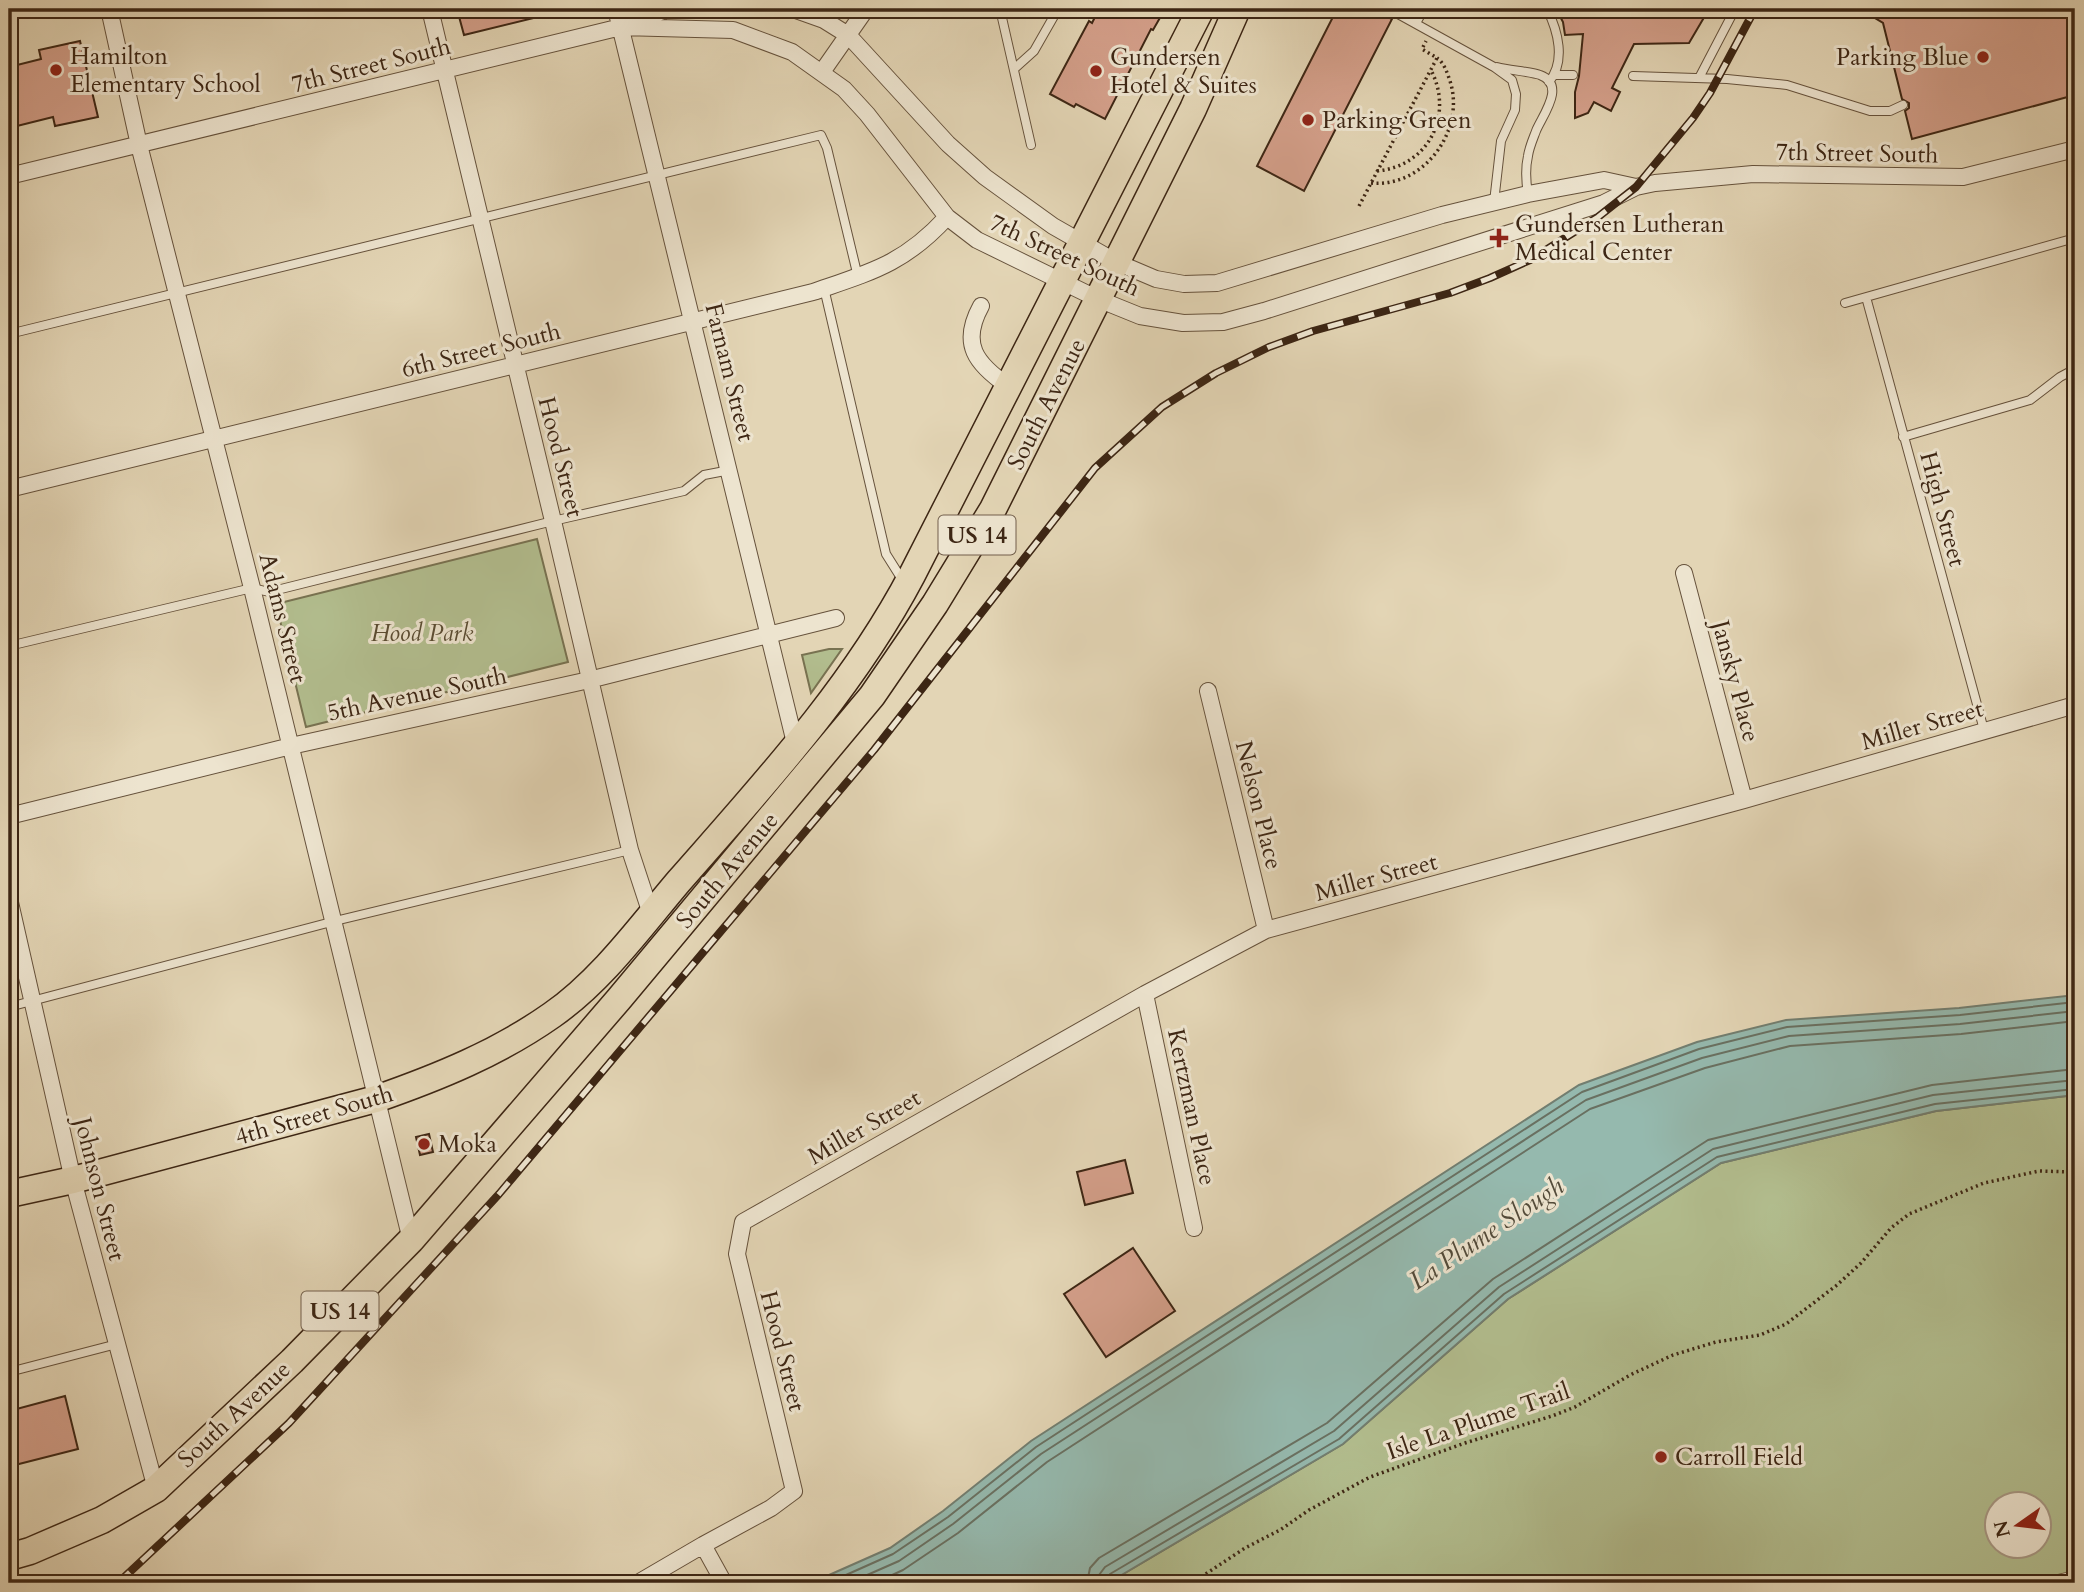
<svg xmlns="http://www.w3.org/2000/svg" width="2084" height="1592" font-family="Cardo,serif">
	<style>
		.green { fill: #b2bd8e; stroke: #787251; stroke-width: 2; fill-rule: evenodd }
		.water { fill: #95b9ae; stroke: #727e70; stroke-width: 2 }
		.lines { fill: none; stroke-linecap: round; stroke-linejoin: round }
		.shore { stroke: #697061; stroke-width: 2 }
		.building { fill: #d49f8a; stroke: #3d2614; stroke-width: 2 }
		.service-casing { stroke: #66523c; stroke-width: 10 }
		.minor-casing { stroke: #66523c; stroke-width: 18 }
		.trunk-casing { stroke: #3d2614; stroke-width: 29 }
		.path { stroke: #3d2614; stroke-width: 3.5; stroke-dasharray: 2 3.5; stroke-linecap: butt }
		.service { stroke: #ede4cf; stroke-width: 8 }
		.minor { stroke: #ede4cf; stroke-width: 16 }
		.trunk { stroke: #e3d5b5; stroke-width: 26 }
		.rail-casing { stroke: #3d2614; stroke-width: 8 }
		.rail { stroke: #ede4cf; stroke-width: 5; stroke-dasharray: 16; stroke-linecap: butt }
		.poi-dot { fill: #8f2418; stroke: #ede4cf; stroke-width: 2.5 }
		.labels { text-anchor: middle; stroke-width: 6; stroke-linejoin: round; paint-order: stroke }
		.shield { fill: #ede4cf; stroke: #725f4c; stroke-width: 2 }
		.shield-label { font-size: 23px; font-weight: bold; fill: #3d2614 }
		.poi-label { font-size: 24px; fill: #3d2614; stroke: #ede4cf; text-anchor: start }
		.street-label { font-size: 24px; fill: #3d2614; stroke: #ede4cf }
		.park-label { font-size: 24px; font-style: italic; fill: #5a4c32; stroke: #ede4cf }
		.water-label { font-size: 26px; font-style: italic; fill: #534b3a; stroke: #ede4cf }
	</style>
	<rect width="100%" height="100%" fill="#e3d5b5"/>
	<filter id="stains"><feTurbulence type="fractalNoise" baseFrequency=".00286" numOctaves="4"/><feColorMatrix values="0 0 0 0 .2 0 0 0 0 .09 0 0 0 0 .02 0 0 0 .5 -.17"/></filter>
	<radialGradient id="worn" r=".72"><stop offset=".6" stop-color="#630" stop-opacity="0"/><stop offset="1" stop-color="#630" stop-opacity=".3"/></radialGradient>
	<path class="green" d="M537 539 568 662 306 727 276 604Z
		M829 649H842L811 693 802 655Z
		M2075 1095V1583H1108L1343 1444 1508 1299 1721 1163 1936 1111ZM1996 1504H2038V1546H1996Z"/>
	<path class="water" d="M2075 995V1095L1936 1111 1721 1163 1508 1299 1343 1444 1108 1583H811L890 1548 943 1511 1031 1441 1579 1085 1697 1042 1786 1020 1959 1008Z"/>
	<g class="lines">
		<path class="shore" d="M828 1583 893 1554 948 1517 1036 1447 1582 1092 1699 1049 1787 1027 1960 1015 2075 1002
			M849 1583 899 1561 953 1524 1041 1454 1586 1100 1702 1058 1789 1036 1960 1024 2075 1011
			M875 1583 903 1570 958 1533 1047 1462 1590 1109 1705 1068 1790 1046 1961 1034 2075 1021
			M1087 1583 1090 1568 1099 1558 1327 1423 1493 1279 1708 1140 1932 1085 2075 1069
			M1097 1583 1099 1575 1105 1567 1334 1431 1499 1287 1713 1149 1933 1095 2075 1080
			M1106 1583 1110 1574 1339 1439 1504 1294 1717 1157 1935 1104 2075 1089"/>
	</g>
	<path class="building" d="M457 9H549L550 14 464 35Z
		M1099 9H1165L1153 30 1151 29 1105 119 1076 104 1074 107 1050 94 1089 21 1092 23Z
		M1337 9H1371L1392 19 1304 191 1257 166Z
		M1556 9H1709L1689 43 1634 44 1612 88 1620 92 1611 111 1594 102 1588 113 1575 118V92L1579 76 1583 34 1565 35 1563 22Z
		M1860 9H2075V95L1912 139 1905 111 1909 108V103L1902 99 1883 23Z
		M80 41 98 117 55 126 53 117 9 128V67L41 59 39 50Z
		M429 1134 433 1152 420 1155 416 1137Z
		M1125 1160 1133 1193 1085 1205 1077 1172Z
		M1133 1248 1175 1311 1106 1357 1064 1294Z
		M65 1396 78 1449 15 1465 9 1441V1411Z"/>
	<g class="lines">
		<defs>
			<path id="service" d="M1000 9 1031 145
				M1389 9 1494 67 1512 80 1516 94 1515 110 1501 141 1494 202
				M1547 9C1558 31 1566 61 1549 82
				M1416 23 1424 9
				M1497 67C1508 70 1533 72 1540 75 1567 85 1542 116 1536 131 1533 139 1529 148 1528 156 1525 169 1526 182 1528 194
				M1014 69 1034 51 1058 9
				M1554 75H1573
				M1633 76 1727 79 1787 85 1870 111H1890L1903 105
				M1699 78 1735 9
				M824 288 886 554 903 581
				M1866 297 1984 730
				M1845 303 2075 238
				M9 334 821 135 827 148 858 277
				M1903 437 2030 400 2060 377 2075 369
				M9 646 252 588 269 592 553 521 684 491 704 475 730 470
				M9 1007 335 921 630 850
				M9 1372 117 1344
				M2041 1583 2075 1575"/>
			<path id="minor" d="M109 9 139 145 252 588 411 1240
				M430 9 553 521 630 850 651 914
				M616 9 796 747
				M793 9 824 20 848 35 948 144 985 177 1053 226 1116 262 1156 279 1184 284 1217 283 1442 215 1528 194 1604 180 1636 187
				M621 27 733 30 792 52 844 89 867 114 947 217 977 240 1098 299 1140 316 1183 323 1223 322 1264 311 1604 203 1636 187 1655 183 1753 174 1963 177 2075 149
				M822 72 866 9
				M9 176 621 27 668 9
				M981 306C960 344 976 364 1008 386
				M9 489 813 292C871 272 904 264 947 217
				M1684 573 1744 800
				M1208 691 1266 930
				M9 816 291 746 589 680 836 618
				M9 898 73 1180 156 1489
				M1145 994 1194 1228
				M703 1545 724 1583
				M638 1583 703 1545 771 1508 794 1491 737 1254 743 1222 1145 994 1266 930 1744 800 2075 705"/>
			<path id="trunk" d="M9 1194 73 1180 376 1099C439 1077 498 1053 552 1015 602 980 640 927 679 881 764 784 852 689 912 575L1201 9
				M9 1557 30 1551 102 1520 156 1489 292 1361 411 1240 619 999 872 696 935 604 993 509 1193 109 1237 9"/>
		</defs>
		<use href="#service" class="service-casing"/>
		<use href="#minor" class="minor-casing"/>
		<use href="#trunk" class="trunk-casing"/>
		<path class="path" d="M1377 171C1429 166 1454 115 1431 70
			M1371 183C1424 188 1466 130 1450 81 1447 72 1444 63 1437 58
			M1359 206 1437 58 1422 49 1426 41
			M1192 1583 1245 1548 1280 1530 1309 1510 1370 1477 1465 1443 1552 1416 1575 1407 1630 1375 1673 1355 1716 1342 1760 1335 1786 1324 1837 1285 1861 1263 1891 1228 1909 1214 1984 1183 2039 1171 2075 1172"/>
		<use href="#service" class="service"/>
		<use href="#minor" class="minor"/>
		<use href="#trunk" class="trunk"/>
		<defs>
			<path id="rail" d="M118 1583 289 1423 499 1194 874 750 1095 468 1162 407 1216 373 1269 347 1313 331 1450 293 1490 278 1530 260 1598 217 1636 187 1693 118 1710 93 1755 9"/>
		</defs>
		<use href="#rail" class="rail-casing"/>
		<use href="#rail" class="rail"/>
	</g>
	<g class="poi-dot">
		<circle cx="1983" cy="57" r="7"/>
		<circle cx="56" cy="70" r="7"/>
		<circle cx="1096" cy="71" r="7"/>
		<circle cx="1308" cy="120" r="7"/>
		<path d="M1495.5 227.5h7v7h7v7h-7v7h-7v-7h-7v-7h7z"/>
		<circle cx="424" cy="1144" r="7"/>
		<circle cx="1661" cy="1457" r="7"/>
	</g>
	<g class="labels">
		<g class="shield">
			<rect x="938.5" y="515.5" width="77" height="39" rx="5"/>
			<rect x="301.5" y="1291.5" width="77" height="39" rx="5"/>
		</g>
		<g class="shield-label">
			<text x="977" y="543">US 14</text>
			<text x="340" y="1319">US 14</text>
		</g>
		<g class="poi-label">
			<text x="70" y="64">Hamilton<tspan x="70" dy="28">Elementary School</tspan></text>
			<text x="1110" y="65">Gundersen<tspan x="1110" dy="28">Hotel &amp; Suites</tspan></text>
			<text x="1969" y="65" text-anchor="end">Parking Blue</text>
			<text x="1322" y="128">Parking Green</text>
			<text x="1515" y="232">Gundersen Lutheran<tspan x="1515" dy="28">Medical Center</tspan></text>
			<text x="438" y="1152">Moka</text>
			<text x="1675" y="1465">Carroll Field</text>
		</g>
		<g class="street-label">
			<text transform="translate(371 65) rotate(-14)" y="8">7th Street South</text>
			<text transform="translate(1857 153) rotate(1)" y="8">7th Street South</text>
			<text transform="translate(1065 255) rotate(25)" y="8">7th Street South</text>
			<text transform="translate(481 350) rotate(-14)" y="8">6th Street South</text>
			<text transform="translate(730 372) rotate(76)" y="8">Farnam Street</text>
			<text transform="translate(1046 404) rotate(-63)" y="8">South Avenue</text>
			<text transform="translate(561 457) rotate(76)" y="8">Hood Street</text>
			<text transform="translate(1943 509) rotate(75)" y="8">High Street</text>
			<text transform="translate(283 618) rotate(76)" y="8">Adams Street</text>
			<text transform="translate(1736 681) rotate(75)" y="8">Jansky Place</text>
			<text transform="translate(417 694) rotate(-12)" y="8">5th Avenue South</text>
			<text transform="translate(1922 725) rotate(-16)" y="8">Miller Street</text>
			<text transform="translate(1259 805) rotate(76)" y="8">Nelson Place</text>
			<text transform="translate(727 870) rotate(-50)" y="8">South Avenue</text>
			<text transform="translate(1376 877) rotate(-15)" y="8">Miller Street</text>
			<text transform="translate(1192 1107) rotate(78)" y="8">Kertzman Place</text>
			<text transform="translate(314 1115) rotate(-16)" y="8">4th Street South</text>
			<text transform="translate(864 1127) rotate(-30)" y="8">Miller Street</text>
			<text transform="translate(100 1189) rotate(76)" y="8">Johnson Street</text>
			<text transform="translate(783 1351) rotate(76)" y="8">Hood Street</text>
			<text transform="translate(234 1414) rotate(-43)" y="8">South Avenue</text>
			<text transform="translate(1478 1421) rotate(-19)" y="8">Isle La Plume Trail</text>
		</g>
		<g class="park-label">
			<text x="422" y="641">Hood Park</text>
		</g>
		<g class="water-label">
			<text transform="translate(1486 1233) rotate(-34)" y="9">La Plume Slough</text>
		</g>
	</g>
	<rect width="2084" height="1592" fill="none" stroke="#e3d5b5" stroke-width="35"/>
	<rect x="10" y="10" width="2063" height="1571" fill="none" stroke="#3d2614" stroke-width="3.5"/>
	<rect x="18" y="18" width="2049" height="1557" fill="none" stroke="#3d2614" stroke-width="2"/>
	<g transform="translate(2018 1525) rotate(256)"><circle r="33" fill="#ede4cf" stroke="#a79884" stroke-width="2"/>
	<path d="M0-5L12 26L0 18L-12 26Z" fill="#8f2418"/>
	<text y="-10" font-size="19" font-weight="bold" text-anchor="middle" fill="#3d2614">N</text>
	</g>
	<rect width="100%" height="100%" filter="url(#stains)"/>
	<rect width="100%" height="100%" fill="url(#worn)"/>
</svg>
